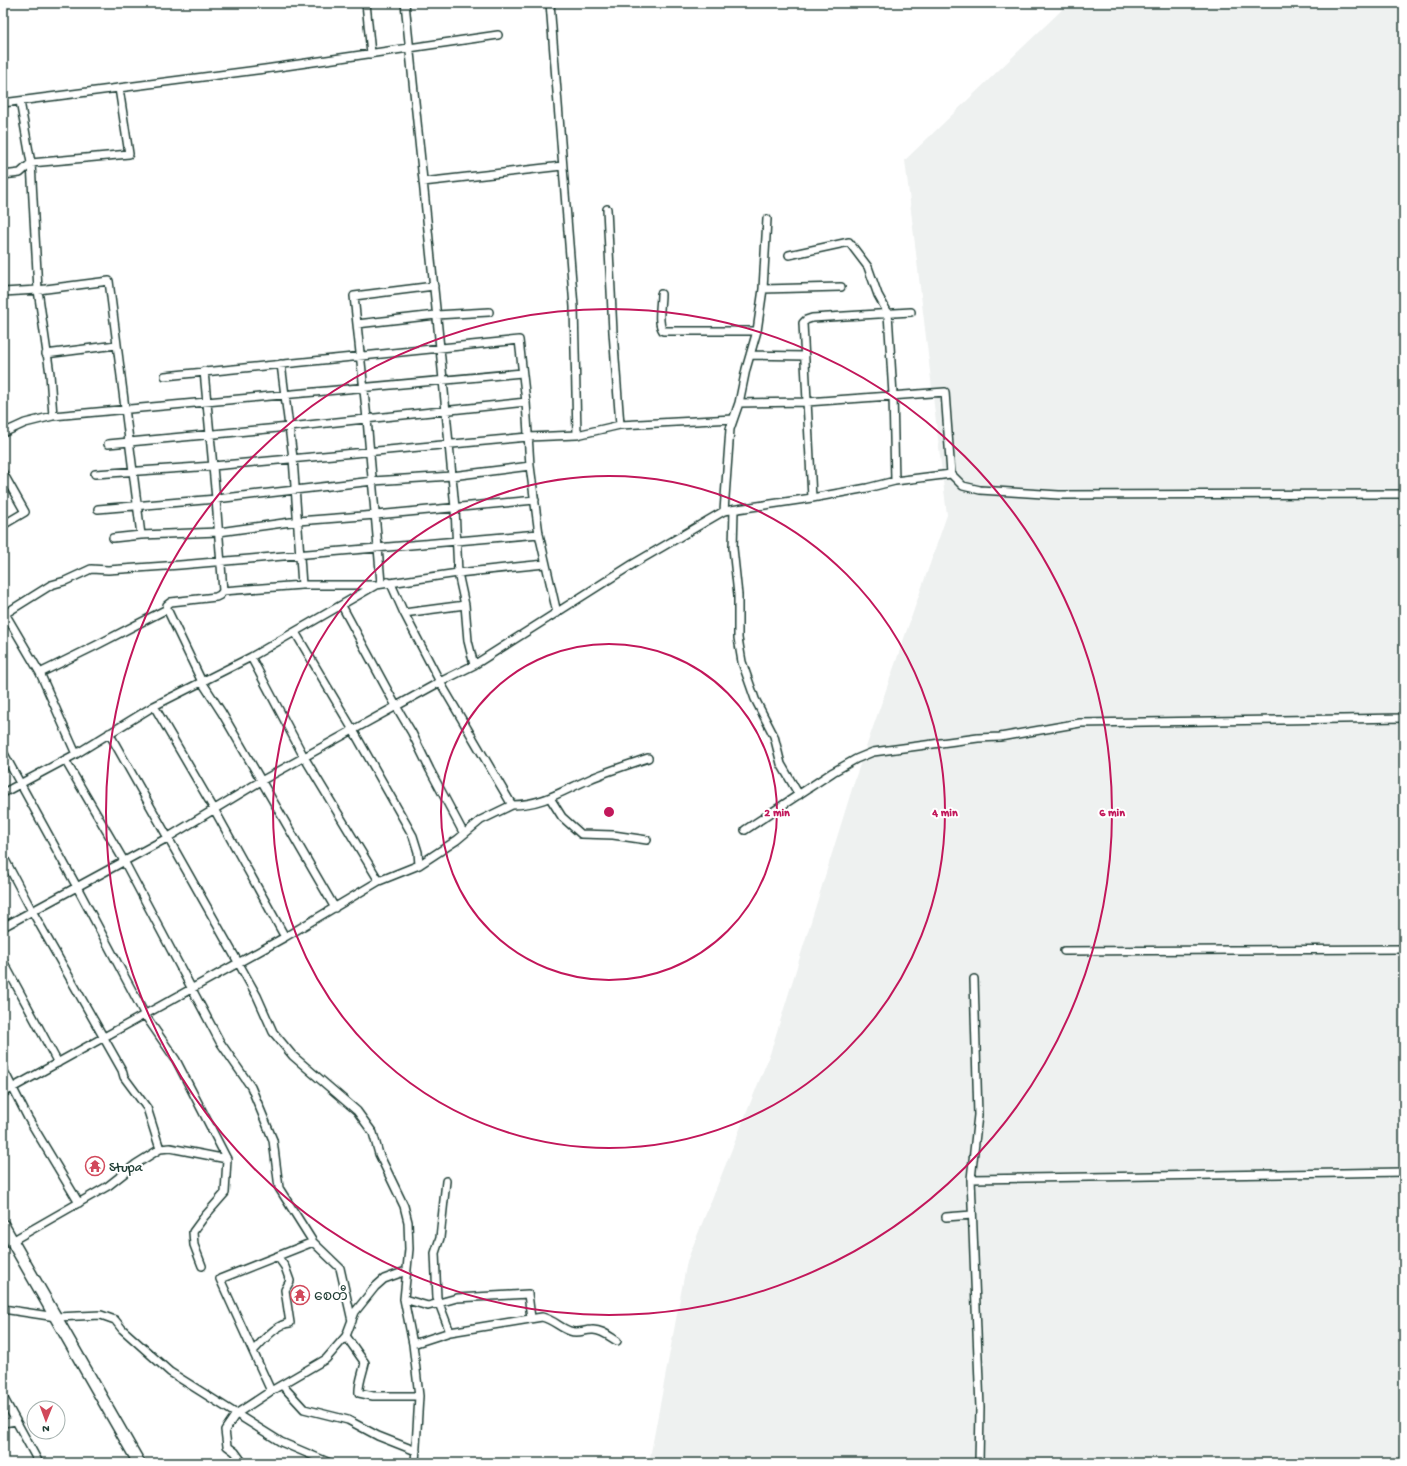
<svg xmlns="http://www.w3.org/2000/svg" width="1407" height="1466" font-family="'Gochi Hand','Noto Sans Myanmar',sans-serif">
	<style>
		.built { fill: #eef1f0 }
		.lines { fill: none; stroke-linecap: round; stroke-linejoin: round }
		.street-casing { stroke: #1f3d34; stroke-width: 10 }
		.secondary-casing { stroke: #1f3d34; stroke-width: 14 }
		.street { stroke: #fff; stroke-width: 7 }
		.secondary { stroke: #fff; stroke-width: 11 }
		.ring { fill: none; stroke: #c2185b; stroke-width: 2 }
		.labels { text-anchor: middle; stroke-width: 4; stroke-linejoin: round; paint-order: stroke }
		.poi-label { font-size: 14px; fill: #1f3d34; stroke: #fff; text-anchor: start }
		.centre { fill: #c2185b; stroke: #fff; stroke-width: 2 }
		.ring-label { font-size: 12px; text-anchor: middle; font-weight: bold; fill: #c2185b; stroke: #fff; stroke-width: 4; stroke-linejoin: round; paint-order: stroke }
	</style>
	<rect width="100%" height="100%" fill="#fff"/>
	<filter id="ink" filterUnits="userSpaceOnUse"><feTurbulence type="fractalNoise" baseFrequency=".025" numOctaves="2"/><feDisplacementMap in="SourceGraphic" scale="8" xChannelSelector="R" yChannelSelector="G"/><feConvolveMatrix kernelMatrix="1 2 1 2 8 2 1 2 1" color-interpolation-filters="sRGB"/></filter>
	<g filter="url(#ink)">
		<path class="built" d="M1069 3H1404V1463H649L687 1261 770 1054 856 776 947 515 905 160Z"/>
		<g class="lines">
			<defs>
				<path id="street" d="M366 3 371 54
					M405 3 440 348 455 508 458 573 465 605 468 641 474 665
					M550 3 574 307 577 435
					M20 101 31 163 38 290 50 374 53 416
					M3 103 265 69 498 35
					M3 175 20 173 31 163 129 154 119 88
					M423 182 562 166
					M607 209 613 332 620 425
					M789 255 849 242 868 267 878 295 888 313 893 395 895 481
					M763 289 841 287
					M3 292 38 290 109 281 141 535
					M661 294C661 305 657 323 663 331H757
					M357 324 436 315 489 312
					M46 354 116 345
					M750 355 805 356
					M281 364 293 458 302 585
					M204 371 216 499 223 591 220 595 216 597 171 602 167 605V609L202 682 222 713 335 908
					M165 376 519 340 526 402 530 466 539 534 557 613
					M3 433 25 423 53 416 522 373
					M108 444 289 427 526 402
					M3 473 25 512 3 525
					M95 474 213 466 528 437 577 435 620 425 733 419
					M951 474 963 486 980 490 1059 495 1404 494
					M812 498 803 323 806 320 812 318 911 312
					M98 509 216 499 373 481 452 476 530 466
					M734 510 733 548 738 595V638L742 662 755 699 774 736 781 764 799 795
					M724 511 730 429 739 403 746 369 757 331 763 289 767 219
					M113 538 141 535 219 532 298 521 376 515 535 500
					M381 583 367 419 354 296 434 286
					M223 591 302 585H376
					M342 606 396 706 412 733 430 770 464 834
					M3 610 40 673 76 754
					M404 613 465 605
					M3 615 51 585 65 581 91 569 108 570 180 565 539 534
					M295 632 353 730 413 836 418 852 419 865
					M251 657 304 757 379 881
					M40 673 95 646 167 609
					M154 706 214 809 285 937
					M109 733 238 962 257 996 273 1032 293 1056 357 1111 373 1133 379 1154 404 1206 408 1222 409 1249 404 1299 413 1344 419 1396 415 1463
					M3 752 77 887 145 1015 176 1060 227 1159 225 1193 204 1217 193 1232 194 1245 202 1266
					M65 760 124 861 220 1042 251 1087 273 1140 279 1188 313 1242 340 1268 352 1321
					M3 793 76 754 154 706 251 657 376 585 458 573 545 564
					M550 798 562 817 581 834 613 835 647 840
					M512 805C543 805 562 791 590 779 608 771 628 765 648 758
					M745 830 833 772 856 759 873 752 978 738 1000 737 1080 723 1404 718
					M3 856 32 911 122 1070 124 1077 147 1108 160 1149
					M3 927 167 838 261 781 353 730 440 682 474 665 633 564 724 511 812 498 867 488 895 481 951 474 945 392 807 402 739 403
					M1064 951 1404 949
					M3 961 58 1063
					M974 979 978 1115 971 1179 980 1408 979 1463
					M3 1069 28 1118 79 1203
					M3 1093 285 937 379 881 419 865 457 840 481 820 512 805 440 682 404 613 392 586 388 582
					M971 1179 1404 1172
					M446 1181 440 1238 435 1253 437 1298 450 1332
					M946 1217 972 1215
					M12 1241 108 1186 136 1164 160 1149 170 1148 227 1159
					M404 1299 428 1306 457 1298 528 1294 531 1318
					M3 1309 56 1317 101 1315 115 1320 122 1329 170 1372 281 1442 330 1463
					M346 1336 365 1363C363 1372 358 1385 359 1393L373 1396H419
					M413 1344 450 1332 542 1317C554 1320 560 1328 570 1331 578 1334 584 1330 592 1330 601 1329 610 1337 617 1341
					M253 1351C263 1341 276 1324 290 1323L285 1290 290 1281 285 1267 278 1257
					M282 1385 304 1409 348 1420 378 1436 416 1451
					M271 1391 220 1279 313 1242
					M3 1397 39 1463
					M3 1423 16 1421
					M243 1463 235 1452 227 1446 225 1430 236 1414 271 1391 326 1359 346 1336 355 1312 375 1287 384 1279 406 1271"/>
				<path id="secondary" d="M3 1225 139 1463"/>
			</defs>
			<use href="#street" class="street-casing"/>
			<use href="#secondary" class="secondary-casing"/>
			<use href="#street" class="street"/>
			<use href="#secondary" class="secondary"/>
		</g>
	</g>
	<g class="ring">
		<circle cx="609" cy="812" r="168"/>
		<circle cx="609" cy="812" r="336"/>
		<circle cx="609" cy="812" r="503"/>
	</g>
	<defs>
		<symbol id="temple-ring" viewBox="-11 -11 22 22"><circle r="9.5" fill="#fff" stroke="#d1495b" stroke-width="1.5"/><path d="M0-6L5-2H3V0L6.5 2.5H4V6H1.5V3h-3V6H-4V2.5H-6.5L-3 0V-2H-5Z" fill="#d1495b"/></symbol>
	</defs>
	<g fill-rule="evenodd">
		<use href="#temple-ring" x="84" y="1155" width="22" height="22"/>
		<use href="#temple-ring" x="289" y="1284" width="22" height="22"/>
	</g>
	<g class="labels">
		<g class="poi-label">
			<text x="109" y="1171">Stupa</text>
			<text x="314" y="1300">စေတီ</text>
		</g>
	</g>
	<circle cx="609" cy="812" r="6" class="centre"/>
	<g class="ring-label">
		<text x="777" y="816">2 min</text>
		<text x="945" y="816">4 min</text>
		<text x="1112" y="816">6 min</text>
	</g>
	<rect width="1407" height="1466" fill="none" stroke="#fff" stroke-width="16"/>
	<rect x="8" y="8" width="1391" height="1450" fill="none" stroke="#1f3d34" stroke-width="1.5" filter="url(#ink)"/>
	<g transform="translate(46 1420) rotate(181)"><circle r="19" fill="#ffffff" stroke="#a5b1ae"/>
	<path d="M0-3L7 15L0 10L-7 15Z" fill="#d1495b"/>
	<text y="-6" font-size="11" font-weight="bold" text-anchor="middle" fill="#1f3d34">N</text>
	</g>
</svg>
